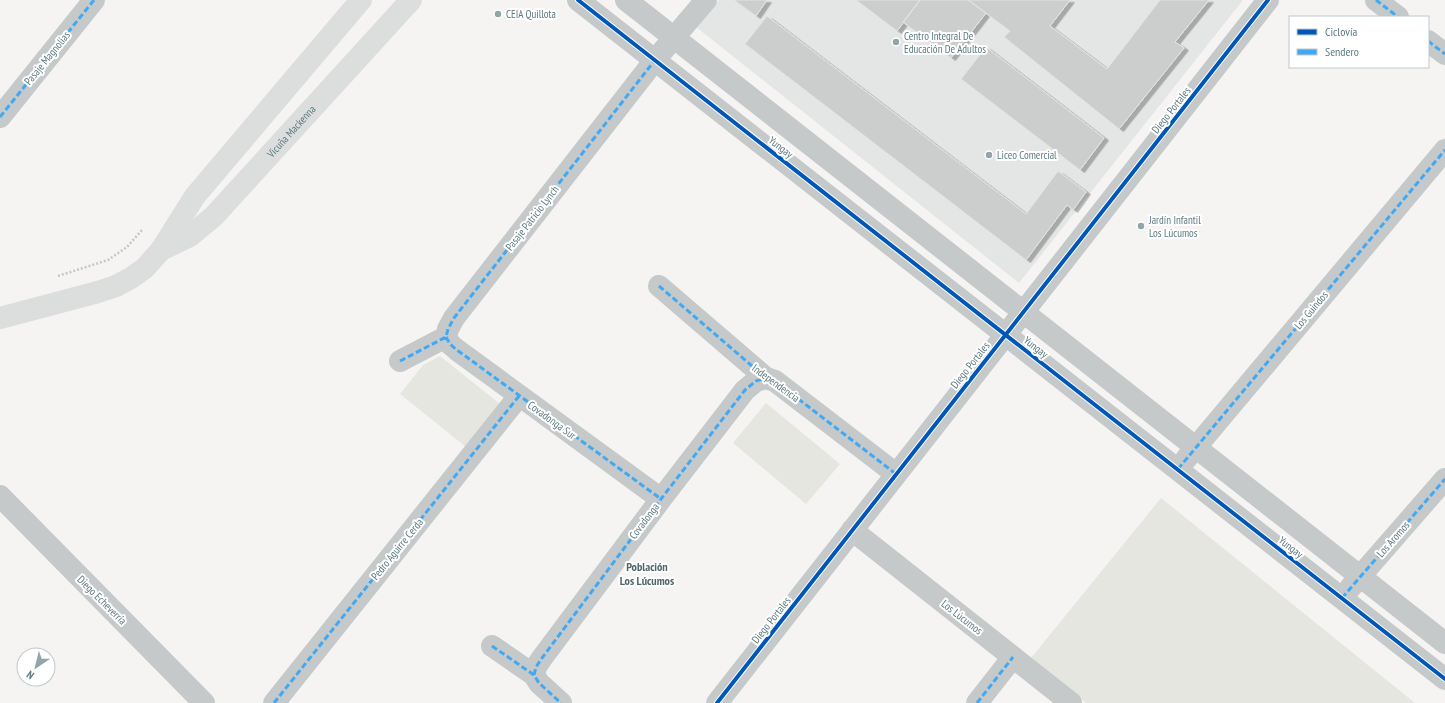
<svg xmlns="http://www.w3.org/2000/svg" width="1445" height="703" font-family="'PT Sans Narrow',sans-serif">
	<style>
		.built { fill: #e4e5e5 }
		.green { fill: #e4e6df }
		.building { fill: #cccecd; stroke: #e4e4e2; filter: url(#shadow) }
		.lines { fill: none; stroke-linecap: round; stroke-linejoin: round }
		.path { stroke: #c5c8c8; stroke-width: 2.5; stroke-dasharray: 2 2; stroke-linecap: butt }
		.minor { stroke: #c6c9c9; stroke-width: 22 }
		.major { stroke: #dcdede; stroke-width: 22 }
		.quiet { stroke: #3fa9f5; stroke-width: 3; stroke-dasharray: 6 3; stroke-linecap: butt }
		.cycleway-casing { stroke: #fff; stroke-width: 6 }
		.cycleway { stroke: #0057b8; stroke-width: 4 }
		.poi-dot { fill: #92a5a8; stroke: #fff; stroke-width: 1.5 }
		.labels { text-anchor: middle; stroke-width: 4; stroke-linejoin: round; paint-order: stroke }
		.poi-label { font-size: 11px; fill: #5d7a80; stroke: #fff; text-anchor: start }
		.street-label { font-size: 11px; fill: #5d7a80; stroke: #fff }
		.neighbourhood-label { font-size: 12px; font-weight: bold; fill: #50666a; stroke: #fff }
	</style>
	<defs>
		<filter id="shadow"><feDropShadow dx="4.5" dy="2.5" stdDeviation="0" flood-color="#0004"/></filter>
	</defs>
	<rect width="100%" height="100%" fill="#f5f4f2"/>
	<path class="built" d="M719 0H1243L1019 283 696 27Z"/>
	<path class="green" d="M440 356 500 404 466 447 400 394 423 365Z
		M766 403 840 464 806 504 733 443Z
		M1161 498 1415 703H1086L1031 658Z"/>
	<path class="building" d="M734 0H767L756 16Z
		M856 0H920L897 31Z
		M920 0H968L986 13 951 58 903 22Z
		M968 0H1070L1050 26 1107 69 1160 0H1209L1175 42 1184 48 1119 129 1004 37 1010 31Z
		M767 16 1026 214 1058 171 1086 192 1073 210 1067 205 1026 260 745 44Z
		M986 47 1104 138 1080 170 961 79Z"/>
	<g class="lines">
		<path class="path" d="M58 276 108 260 127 247 143 229"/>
		<path class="minor" d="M578 0 1445 679
			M626 0 1445 643
			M1376 0 1398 17
			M1428 41 1445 54
			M0 117 94 0
			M659 286 766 378 775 381 896 474
			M446 337 450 344 457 350 661 499
			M400 361 446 337 448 329 454 318 655 60 706 0
			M1186 459 1445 150
			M0 496 204 703
			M852 530 1071 703
			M1350 588 1445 479
			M492 646 534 675 539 683 561 703
			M534 675 536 667 542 658 661 499 745 390 756 381 766 378
			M274 703 519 396
			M717 703 1268 0
			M977 703 1013 657"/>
		<g class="major">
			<path id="s1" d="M161 250 190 236 214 216 411 0"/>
			<path d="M0 318 98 292 116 286 131 278 145 268 161 250 195 196 361 0"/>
		</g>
		<path class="quiet" d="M1376 0 1398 17
			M1428 41 1445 54
			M0 117 94 0
			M659 286 766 378 775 381 896 474
			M446 337 450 344 457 350 661 499
			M400 361 446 337 448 329 454 318 655 60
			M1178 469 1445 150
			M1342 598 1445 479
			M492 646 534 675 539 683 561 703
			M534 675 536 667 542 658 661 499 745 390 756 381 766 378
			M274 703 519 396
			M977 703 1013 657"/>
		<defs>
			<path id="cycleway" d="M578 0 1445 679
				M717 703 1268 0"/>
		</defs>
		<use href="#cycleway" class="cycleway-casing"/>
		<use href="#cycleway" class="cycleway"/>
	</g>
	<g class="poi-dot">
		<circle cx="498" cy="14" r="4"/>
		<circle cx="896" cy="42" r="4"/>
		<circle cx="989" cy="155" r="4"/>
		<circle cx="1141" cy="226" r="4"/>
	</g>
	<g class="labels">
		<g class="poi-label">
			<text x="506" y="18">CEIA Quillota</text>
			<text x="904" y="40">Centro Integral De<tspan x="904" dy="13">Educación De Adultos</tspan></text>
			<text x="997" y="159">Liceo Comercial</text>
			<text x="1149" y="224">Jardín Infantil<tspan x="1149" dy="13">Los Lúcumos</tspan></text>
		</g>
		<g class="street-label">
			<text transform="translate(47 58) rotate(-51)" y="4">Pasaje Magnolias</text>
			<text transform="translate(1171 110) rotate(-52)" y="4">Diego Portales</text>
			<text dy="4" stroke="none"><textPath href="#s1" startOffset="178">Vicuña Mackenna</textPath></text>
			<text transform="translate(781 147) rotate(38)" y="4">Yungay</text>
			<text transform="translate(532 218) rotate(-52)" y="4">Pasaje Patricio Lynch</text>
			<text transform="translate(1311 310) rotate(-50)" y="4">Los Guindos</text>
			<text transform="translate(1036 347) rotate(38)" y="4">Yungay</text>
			<text transform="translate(970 365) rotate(-52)" y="4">Diego Portales</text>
			<text transform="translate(776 383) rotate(36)" y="4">Independencia</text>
			<text transform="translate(552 420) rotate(36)" y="4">Covadonga Sur</text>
			<text transform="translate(644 521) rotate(-53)" y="4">Covadonga</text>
			<text transform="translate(1393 539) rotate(-49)" y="4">Los Aromos</text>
			<text transform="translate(1291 547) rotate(38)" y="4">Yungay</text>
			<text transform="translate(397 549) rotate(-51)" y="4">Pedro Aguirre Cerda</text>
			<text transform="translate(102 600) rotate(45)" y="4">Diego Echeverría</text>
			<text transform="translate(962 617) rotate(38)" y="4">Los Lúcumos</text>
			<text transform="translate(771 620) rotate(-52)" y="4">Diego Portales</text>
		</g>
		<g class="neighbourhood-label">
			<text x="647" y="571">Población<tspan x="647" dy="14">Los Lúcumos</tspan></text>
		</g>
	</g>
	<rect x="1289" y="16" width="140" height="52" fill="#ffffff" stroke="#becacc"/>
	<rect x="1297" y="29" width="20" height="6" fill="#0057b8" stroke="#becacc"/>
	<text x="1325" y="36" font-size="12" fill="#5d7a80">Ciclovía</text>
	<rect x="1297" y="49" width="20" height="6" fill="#3fa9f5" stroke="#becacc"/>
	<text x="1325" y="56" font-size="12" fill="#5d7a80">Sendero</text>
	<g transform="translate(36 667) rotate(215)"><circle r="19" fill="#ffffff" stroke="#becacc"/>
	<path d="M0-3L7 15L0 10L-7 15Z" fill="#92a5a8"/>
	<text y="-6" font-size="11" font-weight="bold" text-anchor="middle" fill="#5d7a80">N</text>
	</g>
</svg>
